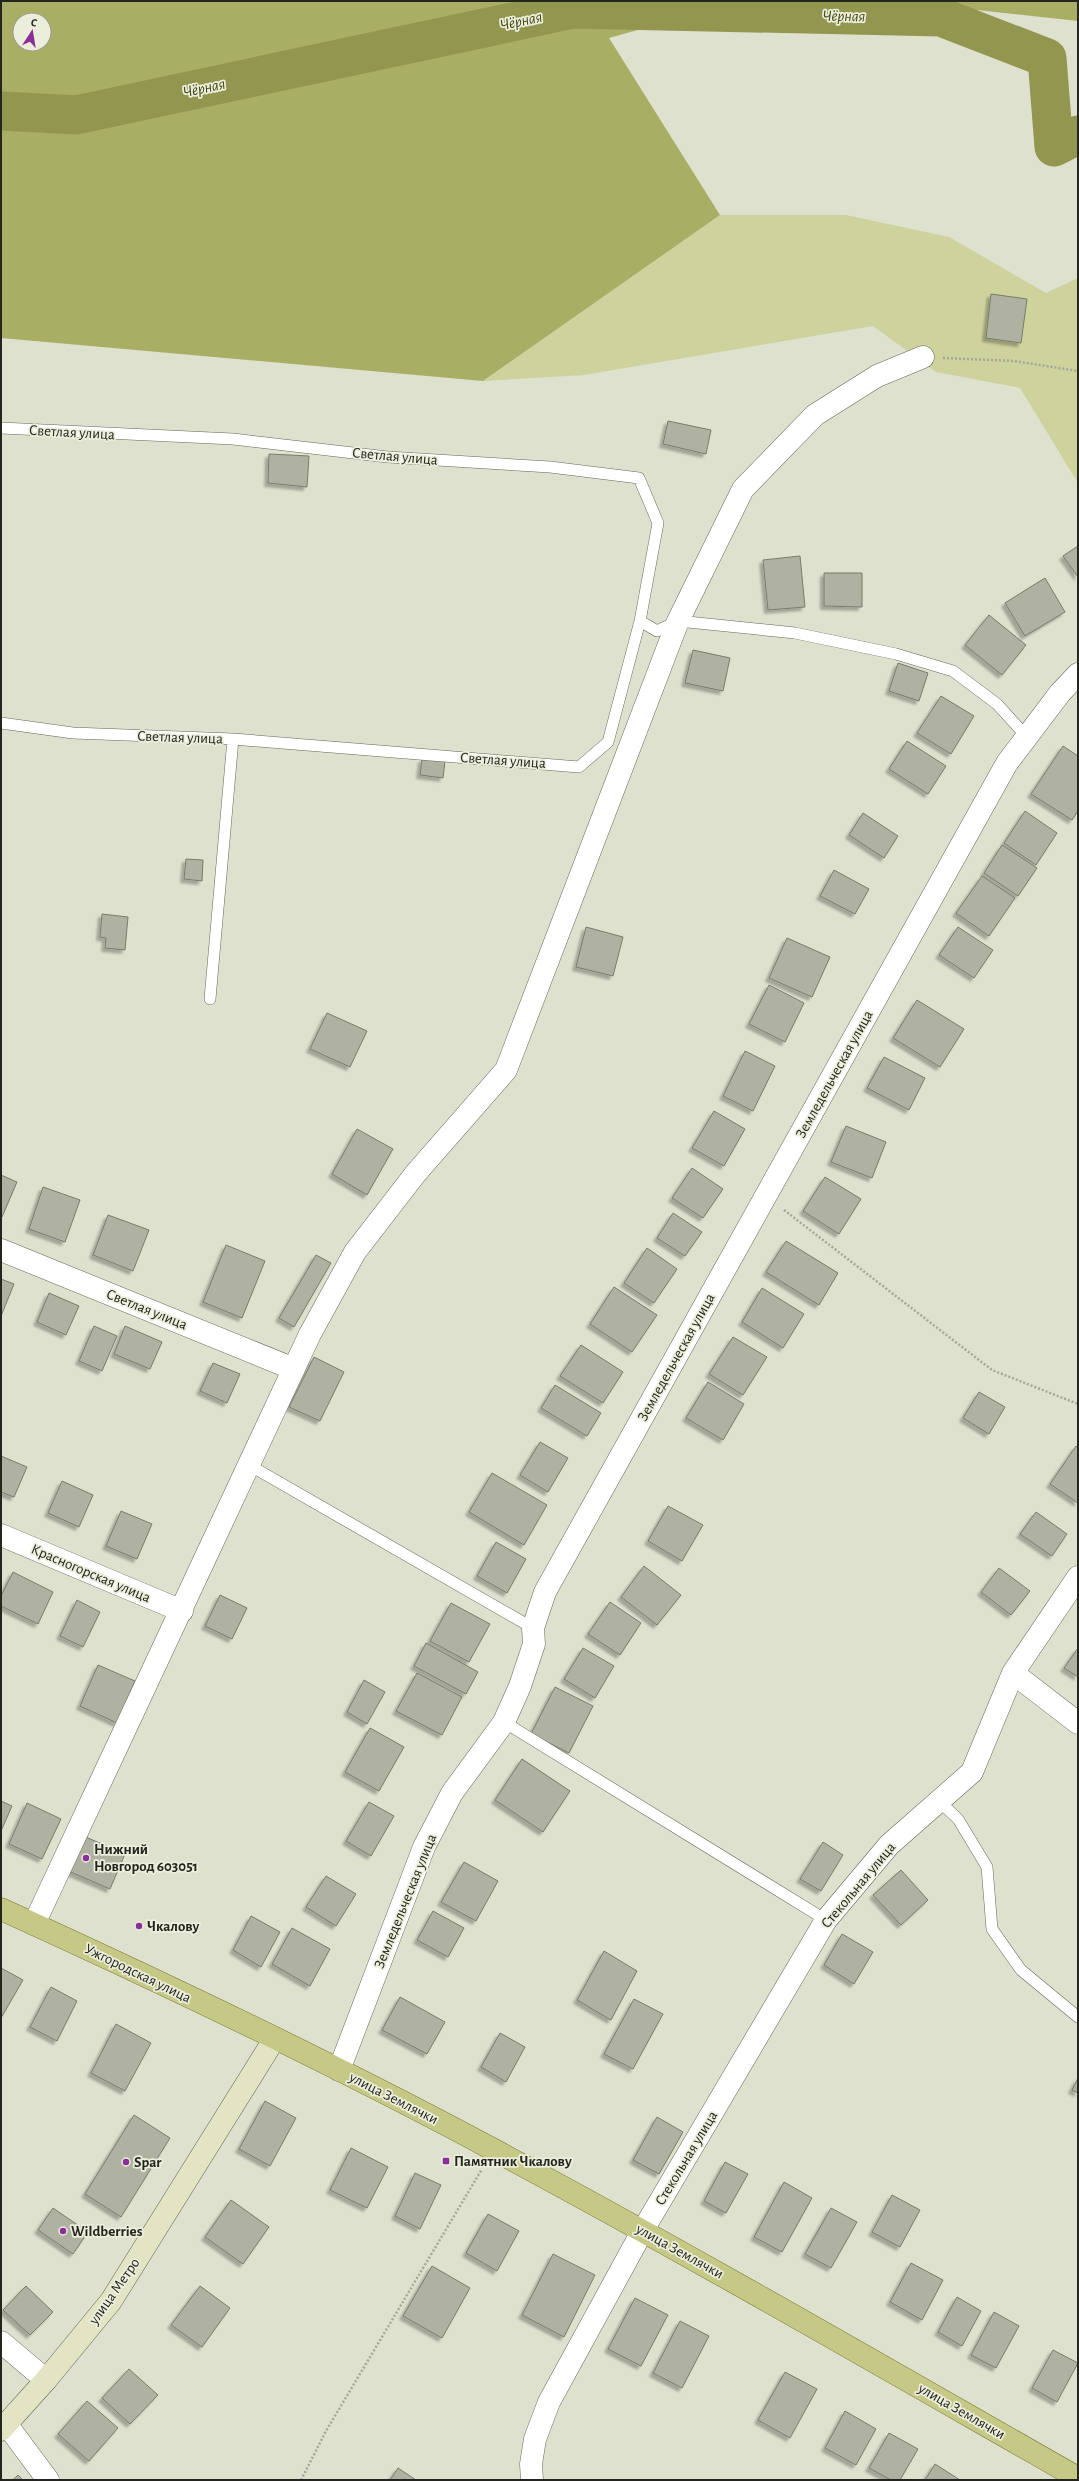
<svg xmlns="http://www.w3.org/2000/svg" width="1079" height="2481" font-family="'Alegreya Sans',sans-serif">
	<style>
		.green { fill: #ced29d }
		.forest { fill: #a9ae65; fill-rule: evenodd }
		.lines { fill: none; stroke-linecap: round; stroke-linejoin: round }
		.river { stroke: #93964f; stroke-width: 39 }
		.building { fill: #b0b2a1; stroke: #797b6b; filter: url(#shadow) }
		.lane-casing { stroke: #666758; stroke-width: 12 }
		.street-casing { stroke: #666758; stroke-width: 23 }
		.secondary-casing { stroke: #666758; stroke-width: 23 }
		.primary-casing { stroke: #75782e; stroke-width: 23 }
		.path { stroke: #a5a798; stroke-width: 2.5; stroke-dasharray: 2 2; stroke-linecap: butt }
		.lane { stroke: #fff; stroke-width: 11 }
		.street { stroke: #fff; stroke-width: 22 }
		.secondary { stroke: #e2e4c3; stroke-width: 22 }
		.primary { stroke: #c6c886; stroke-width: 22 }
		.poi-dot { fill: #8a2f9a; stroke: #eceedc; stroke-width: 1.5 }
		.labels { text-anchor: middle; stroke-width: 3.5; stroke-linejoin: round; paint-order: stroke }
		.street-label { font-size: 15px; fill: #24251e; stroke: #eceedc }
		.poi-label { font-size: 15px; font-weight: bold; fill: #24251e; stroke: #eceedc; text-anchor: start }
		.water-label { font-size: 16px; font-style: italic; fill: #464810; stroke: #eceedc }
	</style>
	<defs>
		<filter id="shadow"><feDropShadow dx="-3.5" dy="3.5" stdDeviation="1" flood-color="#0004"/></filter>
	</defs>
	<rect width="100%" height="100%" fill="#dfe1cf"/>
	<path class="green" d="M720 215H846L949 237 1046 293 1078 278V483L1020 388 936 372 873 326 584 375 483 381Z"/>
	<path class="forest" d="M1 1H741L609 38 720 215 483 381 1 338ZM20 20H44V44H20Z
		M895 1H1078V21Z"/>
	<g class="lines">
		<path class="river" d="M1 111 76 115 573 9 941 17 1047 58 1054 147 1078 135"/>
	</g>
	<path class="building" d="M991 294 1027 299 1021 343 986 338Z
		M668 421 711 430 706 454 663 444Z
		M269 454 309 456 307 487 268 483Z
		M1078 546V577L1063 556Z
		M800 556 805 607 768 610 763 560Z
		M824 573H862V607L824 606Z
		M1045 578 1065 612 1025 636 1005 603Z
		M989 615 1026 645 1002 675 965 645Z
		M693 650 730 658 723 691 685 683Z
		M898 663 928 673 919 701 889 691Z
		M941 696 974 716 951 754 917 733Z
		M907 741 946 766 928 794 889 769Z
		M1063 746 1078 756V811L1072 820 1031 794Z
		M422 759 445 761 443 778 420 775Z
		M1025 811 1057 833 1036 865 1004 843Z
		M863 813 898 836 884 858 849 835Z
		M1002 845 1037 868 1018 896 984 873Z
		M186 859 203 860 202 881 184 879Z
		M834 870 869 889 855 914 820 896Z
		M982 876 1015 898 989 936 956 913Z
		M102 914 128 917 125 950 105 948 106 938 100 937Z
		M586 927 623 937 613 976 576 967Z
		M958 927 993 950 974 978 939 955Z
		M787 938 830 957 812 997 769 978Z
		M769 985 804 1003 785 1042 749 1024Z
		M917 1000 964 1029 940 1067 893 1038Z
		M327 1013 367 1031 350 1067 310 1049Z
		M745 1051 775 1066 753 1111 723 1096Z
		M884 1057 925 1078 909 1110 867 1088Z
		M714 1111 745 1129 724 1166 692 1148Z
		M846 1126 886 1142 872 1178 831 1162Z
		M357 1129 393 1149 367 1195 332 1174Z
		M692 1168 723 1189 703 1218 672 1198Z
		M1 1175 17 1182 2 1217H1Z
		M825 1177 861 1199 839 1234 803 1211Z
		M43 1187 80 1200 65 1242 29 1229Z
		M673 1213 702 1232 685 1256 657 1238Z
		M108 1215 149 1230 133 1271 93 1255Z
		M786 1241 838 1273 819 1305 766 1272Z
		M226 1245 265 1261 242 1318 203 1302Z
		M647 1248 677 1269 654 1303 624 1283Z
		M316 1255 331 1263 294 1327 279 1318Z
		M1 1279 14 1284 1 1316Z
		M614 1287 657 1315 632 1352 590 1324Z
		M762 1288 804 1314 783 1348 742 1322Z
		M49 1293 79 1306 66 1335 37 1322Z
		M94 1326 117 1336 102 1371 79 1361Z
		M125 1326 162 1342 150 1369 114 1354Z
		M733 1337 767 1357 743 1395 709 1374Z
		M581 1345 623 1372 603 1403 560 1376Z
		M314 1357 344 1372 320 1421 289 1407Z
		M213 1363 240 1374 227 1403 200 1391Z
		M708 1382 744 1404 723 1440 686 1418Z
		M555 1385 601 1413 587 1436 541 1408Z
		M979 1392 1005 1407 989 1434 963 1418Z
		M540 1442 568 1458 548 1492 520 1475Z
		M1076 1446 1078 1448V1503L1050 1484Z
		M1 1456 27 1467 14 1497 1 1492Z
		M492 1473 547 1505 524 1545 469 1512Z
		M62 1481 93 1495 79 1527 48 1513Z
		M668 1506 703 1525 682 1561 648 1541Z
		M121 1511 152 1524 137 1559 106 1546Z
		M1036 1512 1067 1534 1052 1556 1020 1534Z
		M496 1542 526 1559 507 1593 477 1576Z
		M644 1566 681 1595 657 1625 621 1597Z
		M999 1568 1030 1591 1011 1615 981 1592Z
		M13 1572 53 1592 38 1624 1 1606V1596Z
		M220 1595 247 1608 232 1639 205 1626Z
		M77 1600 100 1612 83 1647 60 1636Z
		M610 1602 641 1623 620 1655 588 1634Z
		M451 1603 490 1624 469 1662 430 1641Z
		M426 1643 478 1672 466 1694 414 1666Z
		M583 1648 614 1666 595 1698 564 1679Z
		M1078 1648V1677L1064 1668Z
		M98 1665 135 1681 117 1723 80 1706Z
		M417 1673 462 1697 442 1735 396 1711Z
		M364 1680 385 1692 367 1724 347 1712Z
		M555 1687 593 1706 569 1753 531 1734Z
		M370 1728 404 1747 379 1791 345 1772Z
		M522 1759 570 1791 543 1832 495 1800Z
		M1 1801 12 1806 1 1831Z
		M369 1802 394 1816 371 1856 346 1841Z
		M27 1803 61 1819 42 1859 9 1844Z
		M81 1835 125 1854 110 1889 66 1870Z
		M823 1842 843 1855 821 1891 800 1879Z
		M464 1862 498 1881 476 1921 441 1902Z
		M901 1870 928 1900 901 1925 873 1895Z
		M326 1876 356 1894 336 1926 306 1907Z
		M433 1911 464 1928 448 1957 417 1940Z
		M251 1916 280 1932 261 1967 233 1950Z
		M292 1928 330 1949 310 1986 272 1964Z
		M842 1934 873 1952 854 1984 824 1965Z
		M604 1951 637 1971 611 2020 577 2000Z
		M1 1968 23 1980 1 2018Z
		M51 1987 77 2001 57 2041 30 2027Z
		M400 1997 445 2022 427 2054 382 2030Z
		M634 1999 663 2014 633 2069 604 2054Z
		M116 2024 151 2043 125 2091 91 2073Z
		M500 2033 525 2047 506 2082 481 2067Z
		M1078 2078V2093L1072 2090Z
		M265 2101 296 2118 270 2166 239 2149Z
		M134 2115 170 2138 121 2217 85 2194Z
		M657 2117 683 2132 659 2174 633 2160Z
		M351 2148 388 2167 367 2208 330 2190Z
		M725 2162 748 2174 726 2213 704 2201Z
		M415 2173 441 2185 420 2229 395 2216Z
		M784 2182 812 2198 782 2252 754 2237Z
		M892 2195 920 2210 900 2247 872 2232Z
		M231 2200 269 2227 243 2264 205 2237Z
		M53 2208 88 2232 73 2254 38 2230Z
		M831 2208 857 2222 831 2268 805 2254Z
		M488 2214 519 2231 497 2271 466 2253Z
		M553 2254 595 2275 564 2337 522 2315Z
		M911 2263 943 2280 922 2320 890 2302Z
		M432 2266 470 2288 442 2338 403 2316Z
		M26 2286 53 2312 30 2335 3 2310Z
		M200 2286 230 2308 202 2347 171 2325Z
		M957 2297 981 2311 962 2346 938 2332Z
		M635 2298 668 2315 641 2366 608 2349Z
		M994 2312 1019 2326 996 2368 971 2355Z
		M680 2321 709 2336 682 2388 653 2373Z
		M1053 2350 1078 2363 1057 2402 1032 2388Z
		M129 2369 158 2395 130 2424 102 2398Z
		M785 2372 817 2389 790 2438 758 2420Z
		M87 2401 118 2428 89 2461 58 2434Z
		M845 2411 876 2429 856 2465 825 2448Z
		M889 2433 918 2449 900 2480H891L869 2468Z
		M935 2464 960 2480H925Z
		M398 2468 416 2480H390Z
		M18 2475 23 2480H13Z"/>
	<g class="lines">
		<defs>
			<path id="lane" d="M1 428 233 439 388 457 550 467 639 478 658 523 640 621 608 742 579 767 233 739 73 733 1 723
				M640 621 657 631 678 621 795 633 896 654 953 671 997 704 1027 737
				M210 999 233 739
				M249 1465 533 1628
				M504 1722 826 1920
				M940 1802 958 1819 987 1867 992 1929 1021 1970 1078 2017"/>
			<path id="street" d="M1 1250 294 1369
				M1 1535 182 1611
				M1013 1673 1078 1723
				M34 1924 310 1334 355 1252 416 1173 506 1070 678 621 743 489 815 415 877 376 923 357
				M339 2070 424 1847 452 1793 504 1722 520 1686 534 1644 533 1628 545 1592 1007 763 1060 693 1078 674
				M1 2342 46 2380
				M7 2425 48 2480
				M532 2480 531 2464 535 2439 549 2402 643 2230 826 1920 889 1845 972 1772 1013 1673 1078 1577"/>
			<path id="secondary" d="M1 2430 46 2380 111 2301 275 2038"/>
			<path id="primary" d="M1 1909C168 1985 334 2064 496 2151 692 2256 885 2368 1078 2478"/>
		</defs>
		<use href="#lane" class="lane-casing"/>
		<use href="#street" class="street-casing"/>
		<use href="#secondary" class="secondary-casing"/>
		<use href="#primary" class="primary-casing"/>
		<path class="path" d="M943 358 1014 361 1078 371
			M784 1210 992 1370 1078 1404
			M301 2480 326 2431 482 2169"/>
		<use href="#lane" class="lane"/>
		<use href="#street" class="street"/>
		<use href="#secondary" class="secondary"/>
		<use href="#primary" class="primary"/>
	</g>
	<g class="poi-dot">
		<circle cx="86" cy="1858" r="4"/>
		<circle cx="139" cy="1926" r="4"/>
		<rect x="442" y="2157" width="8" height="8" rx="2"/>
		<circle cx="126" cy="2162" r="4"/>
		<circle cx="63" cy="2231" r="4"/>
	</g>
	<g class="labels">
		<g class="street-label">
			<text transform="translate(72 432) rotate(3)" y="5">Светлая улица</text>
			<text transform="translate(395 456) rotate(5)" y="5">Светлая улица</text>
			<text transform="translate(180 737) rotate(2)" y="5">Светлая улица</text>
			<text transform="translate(503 760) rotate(4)" y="5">Светлая улица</text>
			<text transform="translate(834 1074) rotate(-61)" y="5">Земледельческая улица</text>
			<text transform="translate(147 1309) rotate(22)" y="5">Светлая улица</text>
			<text transform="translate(676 1357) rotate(-61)" y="5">Земледельческая улица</text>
			<text transform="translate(91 1573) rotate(23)" y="5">Красногорская улица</text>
			<text transform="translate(858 1885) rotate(-50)" y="5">Стекольная улица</text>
			<text transform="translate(405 1901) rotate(-68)" y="5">Земледельческая улица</text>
			<text transform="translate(138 1973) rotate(26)" y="5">Ужгородская улица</text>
			<text transform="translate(394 2098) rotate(27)" y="5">улица Землячки</text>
			<text transform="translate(686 2158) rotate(-59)" y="5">Стекольная улица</text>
			<text transform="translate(680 2251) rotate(29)" y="5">улица Землячки</text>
			<text transform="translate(114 2291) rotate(-55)" y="5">улица Метро</text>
			<text transform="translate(962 2411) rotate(30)" y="5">улица Землячки</text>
		</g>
		<g class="poi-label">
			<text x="94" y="1854">Нижний<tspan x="94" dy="17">Новгород 603051</tspan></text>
			<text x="147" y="1931">Чкалову</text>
			<text x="454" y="2166">Памятник Чкалову</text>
			<text x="134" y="2167">Spar</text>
			<text x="71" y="2236">Wildberries</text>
		</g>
		<g class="water-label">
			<text transform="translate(844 15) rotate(1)" y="6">Чёрная</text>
			<text transform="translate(521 20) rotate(-12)" y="6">Чёрная</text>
			<text transform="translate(204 87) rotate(-12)" y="6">Чёрная</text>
		</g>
	</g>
	<rect width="1079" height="2481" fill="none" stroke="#24251e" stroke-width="4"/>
	<g transform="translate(32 32) rotate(12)"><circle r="19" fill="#eceedc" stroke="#9c9e90"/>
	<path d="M0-3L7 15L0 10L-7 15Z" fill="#8a2f9a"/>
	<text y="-6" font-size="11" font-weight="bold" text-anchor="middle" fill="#24251e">С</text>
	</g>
</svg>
